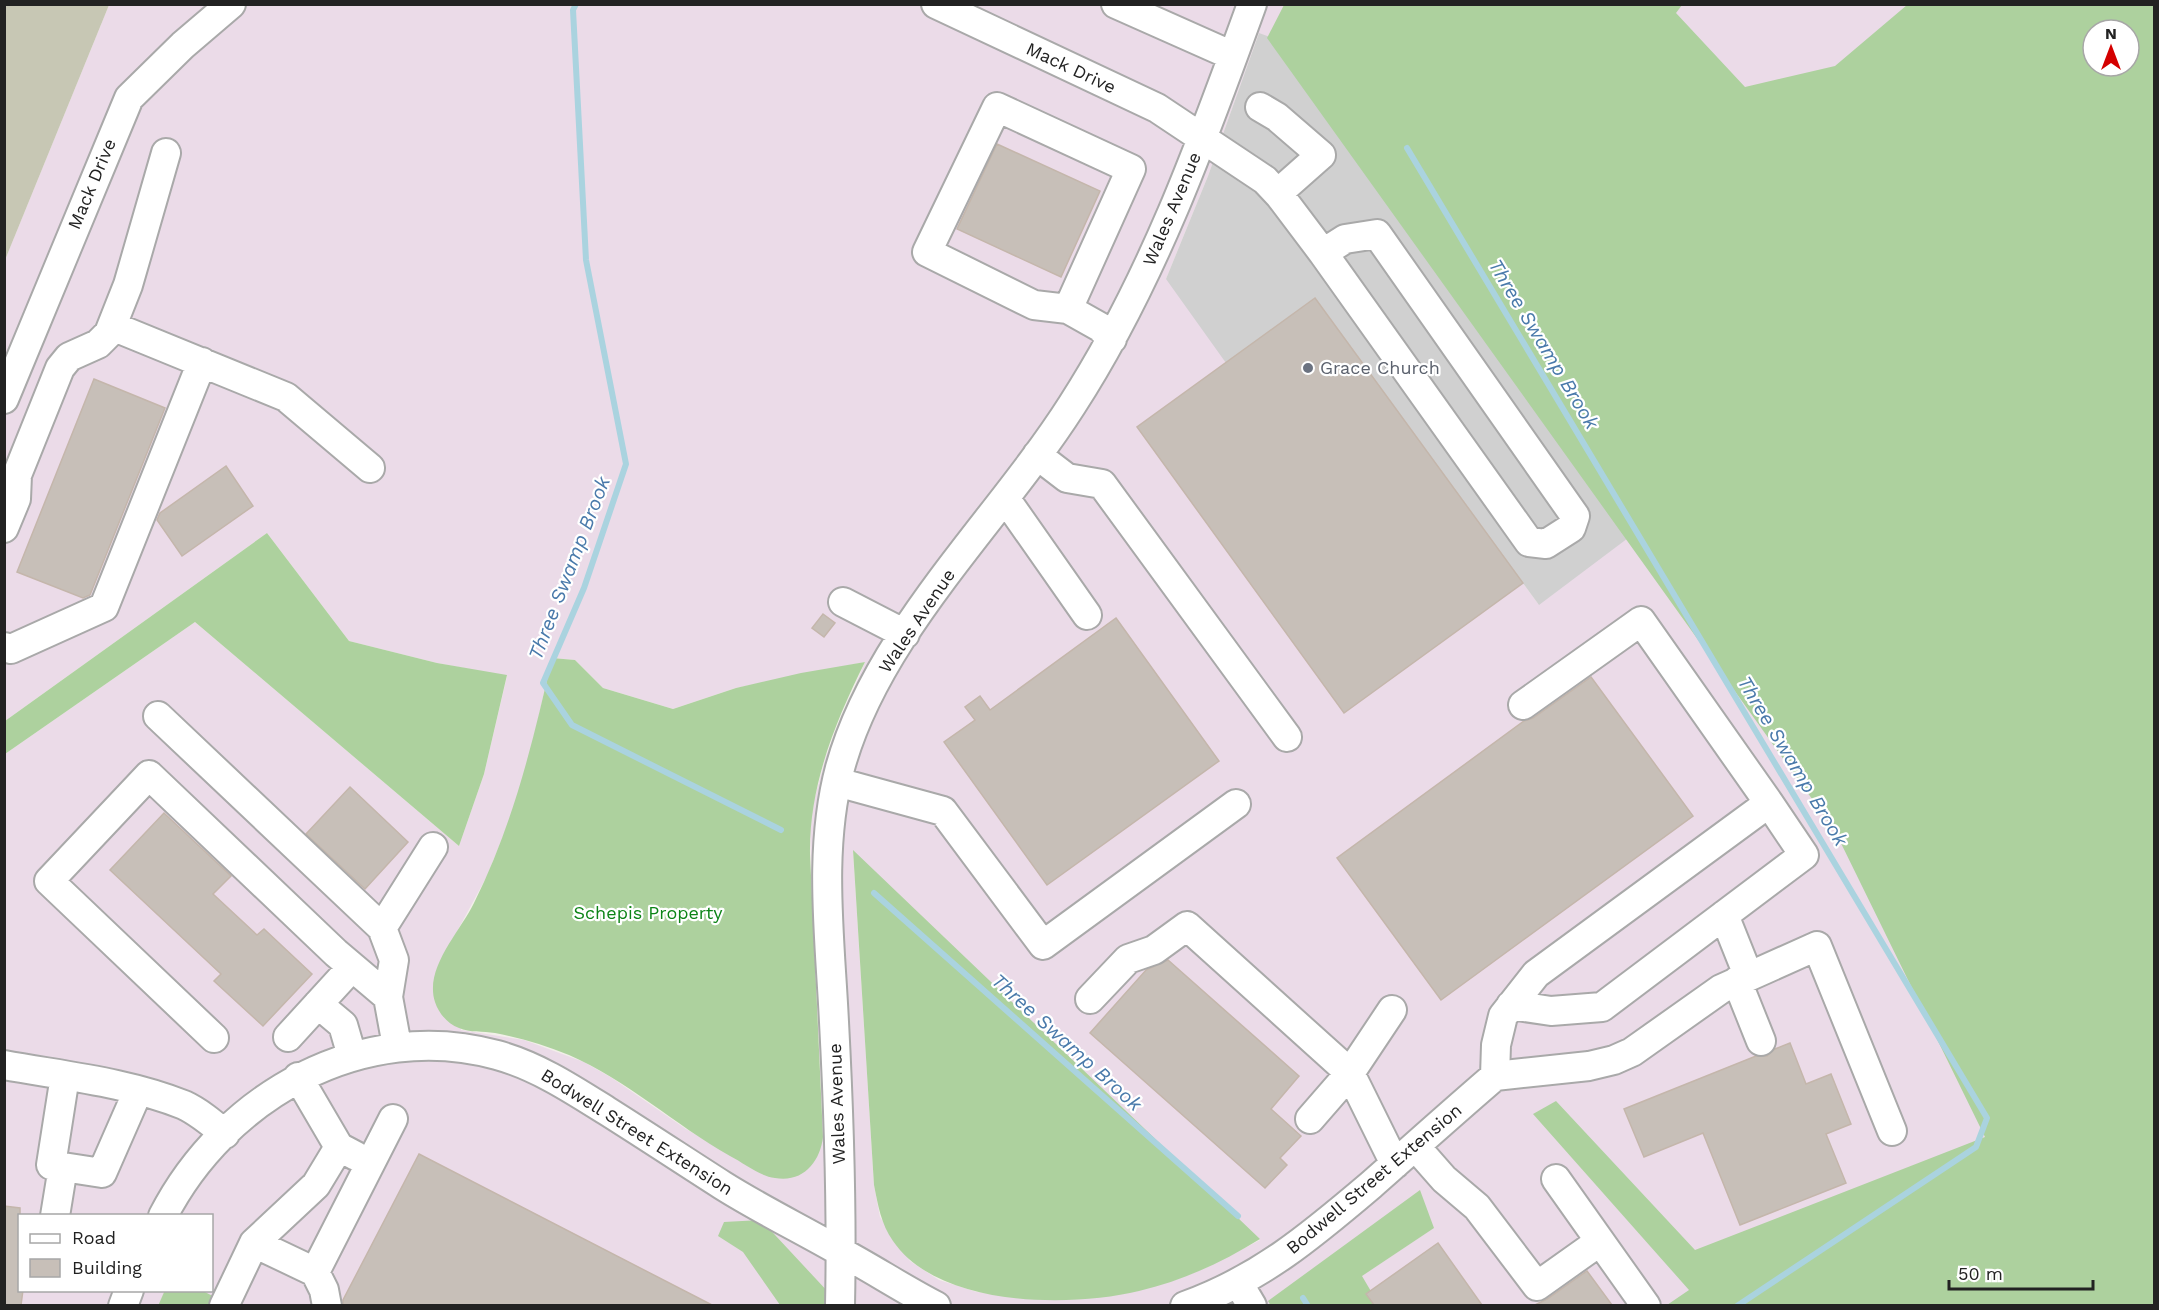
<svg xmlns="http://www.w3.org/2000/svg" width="2159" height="1310" font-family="'Work Sans',sans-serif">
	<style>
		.industrial { fill: #ebdbe8; fill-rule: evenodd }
		.religious { fill: #d0d0d0 }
		.construction { fill: #c7c7b4 }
		.forest { fill: #add19e; fill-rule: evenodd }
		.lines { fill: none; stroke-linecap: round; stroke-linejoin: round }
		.stream { stroke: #aad3df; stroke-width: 6 }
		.building { fill: #c7bfb8; stroke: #c4b6ab; stroke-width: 1.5 }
		.minor-casing { stroke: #a9a9a9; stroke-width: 32 }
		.minor { stroke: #fff; stroke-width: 28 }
		.worship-dot { fill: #6b7280; stroke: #fff; stroke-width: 2 }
		.labels { text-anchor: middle; stroke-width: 4.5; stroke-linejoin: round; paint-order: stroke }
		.street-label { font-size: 18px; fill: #222; stroke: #fff }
		.worship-label { font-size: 18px; fill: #5b616d; stroke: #fff; text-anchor: start }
		.park-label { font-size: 18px; fill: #0c8416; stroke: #fff }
		.water-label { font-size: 20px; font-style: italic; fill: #4a7aab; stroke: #fff }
	</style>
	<rect width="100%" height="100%" fill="#f2efe9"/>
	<path class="industrial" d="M109 5H2154V1047L1800 1305H5V754L195 622 459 846 484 774 507 676 437 663 349 641 267 533 5 721V260ZM2093 30H2129V66H2093ZM1259 33 1539 605 1315 298 1166 279 1208 176ZM552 658 575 660 603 688 673 709 736 688 865 662 826 756 813 804 810 829 823 1137 762 1173 686 1129 612 1078 584 1062 524 1040 461 1030 454 937 487 876 512 814 531 750ZM853 851 1013 1006 1260 1240 1210 1266 1175 1280 1098 1297H1018L977 1292 939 1280 910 1261 880 1217 874 1185ZM20 1216H212V1290H20Z"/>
	<path class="religious" d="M1259 33 1382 77 1660 514 1539 605 1315 298 1226 363 1166 279 1208 176Z"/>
	<path class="construction" d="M5 4 109 5 5 260 4 5Z"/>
	<path class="forest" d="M1284 5H1682L1676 13 1745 87 1835 66 1907 5H2154V1305H1667L1689 1290 1533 1114 1556 1101 1695 1250 1985 1137 1835 831 1267 38ZM2093 30H2129V66H2093Z
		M267 533 349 641 437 663 507 675 484 774 459 846 195 622 5 754V721Z
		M552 658 575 660 603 688 673 709 736 688 801 673 865 662C835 722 809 786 810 854L823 1137C820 1162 803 1183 775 1178 759 1176 744 1163 730 1156 675 1125 627 1080 569 1055 545 1045 520 1038 495 1033 483 1031 470 1033 459 1028 448 1024 439 1014 435 1002 424 968 460 932 474 903 513 825 533 742 552 658Z
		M853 850 1260 1239C1223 1262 1182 1281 1139 1291 1068 1308 938 1307 893 1241 881 1224 878 1205 874 1185Z
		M1420 1190 1434 1228 1362 1276 1379 1305 1271 1306 1268 1301Z
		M761 1220 830 1294 829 1305H780L743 1252 718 1236 724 1222Z
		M165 1290 203 1291 230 1305 158 1306Z"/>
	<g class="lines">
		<path class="stream" d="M576 4 573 10 586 260 626 464 584 588 543 683 572 725 781 830
			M1407 148 1987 1118 1976 1147 1737 1306
			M874 893 1238 1216
			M1303 1298 1308 1306"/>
	</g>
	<path class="building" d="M997 144 1100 191 1061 277 957 229Z
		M1315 298 1523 583 1344 713 1137 427Z
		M94 379 165 408 90 595 83 598 17 572Z
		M226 466 253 506 182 556 157 520 160 513Z
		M823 614 835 623 824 637 812 628Z
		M1116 618 1219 761 1047 885 944 742 975 720 965 707 980 696 990 710Z
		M1591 677 1693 816 1441 1000 1337 858 1524 721 1533 718Z
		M350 787 408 842 365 889 306 834Z
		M164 813 231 876 213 894 257 935 264 929 312 974 263 1026 214 981 221 974 110 870Z
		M1168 960 1299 1076 1271 1109 1301 1136 1280 1158 1287 1165 1265 1188 1090 1033 1146 970Z
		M1790 1043 1806 1084 1831 1074 1851 1124 1826 1134 1846 1183 1740 1225 1703 1133 1644 1157 1624 1109 1756 1056H1767L1775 1049Z
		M419 1154 712 1305H343V1300Z
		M4 1206 20 1208V1290H23L21 1305H4Z
		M1438 1243 1482 1305H1374L1366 1294Z
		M1587 1271 1612 1305H1535L1547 1299Z"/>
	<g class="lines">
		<defs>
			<path id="minor" d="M936 4 1157 108 1265 180 1280 196 1323 253 1529 542 1546 544 1571 528 1575 516 1377 234 1345 239 1323 253
				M1116 4 1233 56
				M1260 107 1277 117 1321 155 1278 193
				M1068 309 1131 169 997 107 927 252 1034 305 1068 309 1100 327 1112 339
				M112 326 286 397 370 468
				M4 399 129 98 183 45 231 4
				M1037 455 1067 478 1102 484 1287 737
				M1005 498 1087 615
				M4 528 16 499 17 475 60 368 69 357 98 344 109 333 128 285 166 153
				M843 602 905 634
				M4 647 11 649 104 607 202 362
				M158 716 382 928
				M837 782 943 811 1043 945 1236 804
				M1724 915 1748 975
				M1737 981 1761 1041
				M388 997 394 960 382 928 433 847
				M1090 999 1128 959 1154 950 1187 926 1350 1073 1395 1164
				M318 1004 343 1025 352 1056
				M1511 1005 1551 1011 1602 1007 1804 855 1769 803
				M288 1037 352 967
				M214 1038 49 881 149 775 336 953 388 997 397 1046
				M4 1065C64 1076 127 1082 184 1105 199 1112 212 1123 225 1134
				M1495 1076 1496 1045 1503 1016 1536 974 1769 803 1641 621 1523 705
				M1495 1076 1589 1066 1614 1060 1632 1052 1721 989 1817 946 1892 1131
				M298 1077 339 1147 356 1156
				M1310 1119 1350 1073 1392 1010
				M1415 1146 1444 1179 1477 1207 1537 1286 1599 1242
				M63 1167 102 1173 138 1091
				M1556 1179 1646 1306
				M55 1216 63 1167 51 1165 65 1076
				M163 1216C225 1095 364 1018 497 1055 537 1066 572 1089 607 1111 645 1135 683 1160 722 1185 760 1209 801 1229 841 1252 873 1269 903 1289 936 1306
				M254 1243 316 1185 339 1147
				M1239 1284 1252 1306
				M123 1306 129 1290
				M224 1306 254 1243 315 1272
				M327 1306 324 1290 315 1272 393 1119
				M840 1306C842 1211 839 1116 834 1022 830 938 818 850 840 768 877 633 998 521 1072 405 1152 281 1202 142 1252 4
				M1185 1306C1260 1279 1311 1236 1371 1185 1412 1149 1453 1112 1495 1076"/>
		</defs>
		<use href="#minor" class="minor-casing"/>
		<use href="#minor" class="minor"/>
	</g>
	<circle class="worship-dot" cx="1308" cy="368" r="6"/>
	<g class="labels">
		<g class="street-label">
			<text transform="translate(1071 68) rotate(25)" y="6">Mack Drive</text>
			<text transform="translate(92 184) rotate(-67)" y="6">Mack Drive</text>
			<text transform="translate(1172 209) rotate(-67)" y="6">Wales Avenue</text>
			<text transform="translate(917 621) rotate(-56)" y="6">Wales Avenue</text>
			<text transform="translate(837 1104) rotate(-92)" y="6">Wales Avenue</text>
			<text transform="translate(637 1132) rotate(32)" y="6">Bodwell Street Extension</text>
			<text transform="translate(1374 1179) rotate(-40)" y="6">Bodwell Street Extension</text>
		</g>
		<g class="worship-label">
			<text x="1320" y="374">Grace Church</text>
		</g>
		<g class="park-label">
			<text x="648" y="919">Schepis Property</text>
		</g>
		<g class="water-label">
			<text transform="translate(1544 344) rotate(59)" y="7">Three Swamp Brook</text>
			<text transform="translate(569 568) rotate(-69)" y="7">Three Swamp Brook</text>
			<text transform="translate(1793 761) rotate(59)" y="7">Three Swamp Brook</text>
			<text transform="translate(1067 1042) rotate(42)" y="7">Three Swamp Brook</text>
		</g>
	</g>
	<rect width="2159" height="1310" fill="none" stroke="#222222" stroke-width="12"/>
	<rect x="18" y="1214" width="195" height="78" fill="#ffffff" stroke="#a7a7a7" stroke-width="1.5"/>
	<rect x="30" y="1234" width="30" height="9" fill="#ffffff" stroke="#a7a7a7" stroke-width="1.5"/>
	<text x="72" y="1244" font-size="18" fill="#222222">Road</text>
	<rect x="30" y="1259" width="30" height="18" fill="#c7bfb8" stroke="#a7a7a7" stroke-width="1.5"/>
	<text x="72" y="1274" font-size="18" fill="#222222">Building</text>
	<g transform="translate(2111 48)"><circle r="28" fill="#ffffff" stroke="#a7a7a7" stroke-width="1.5"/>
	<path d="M0-4.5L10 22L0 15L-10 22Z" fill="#d40000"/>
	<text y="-9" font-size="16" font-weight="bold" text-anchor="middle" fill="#222222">N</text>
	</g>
	<path d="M1949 1280v9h144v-9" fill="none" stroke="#222222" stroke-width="3"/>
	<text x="1958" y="1280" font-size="18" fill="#222222" stroke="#ffffff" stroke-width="4.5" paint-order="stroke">50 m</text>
</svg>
